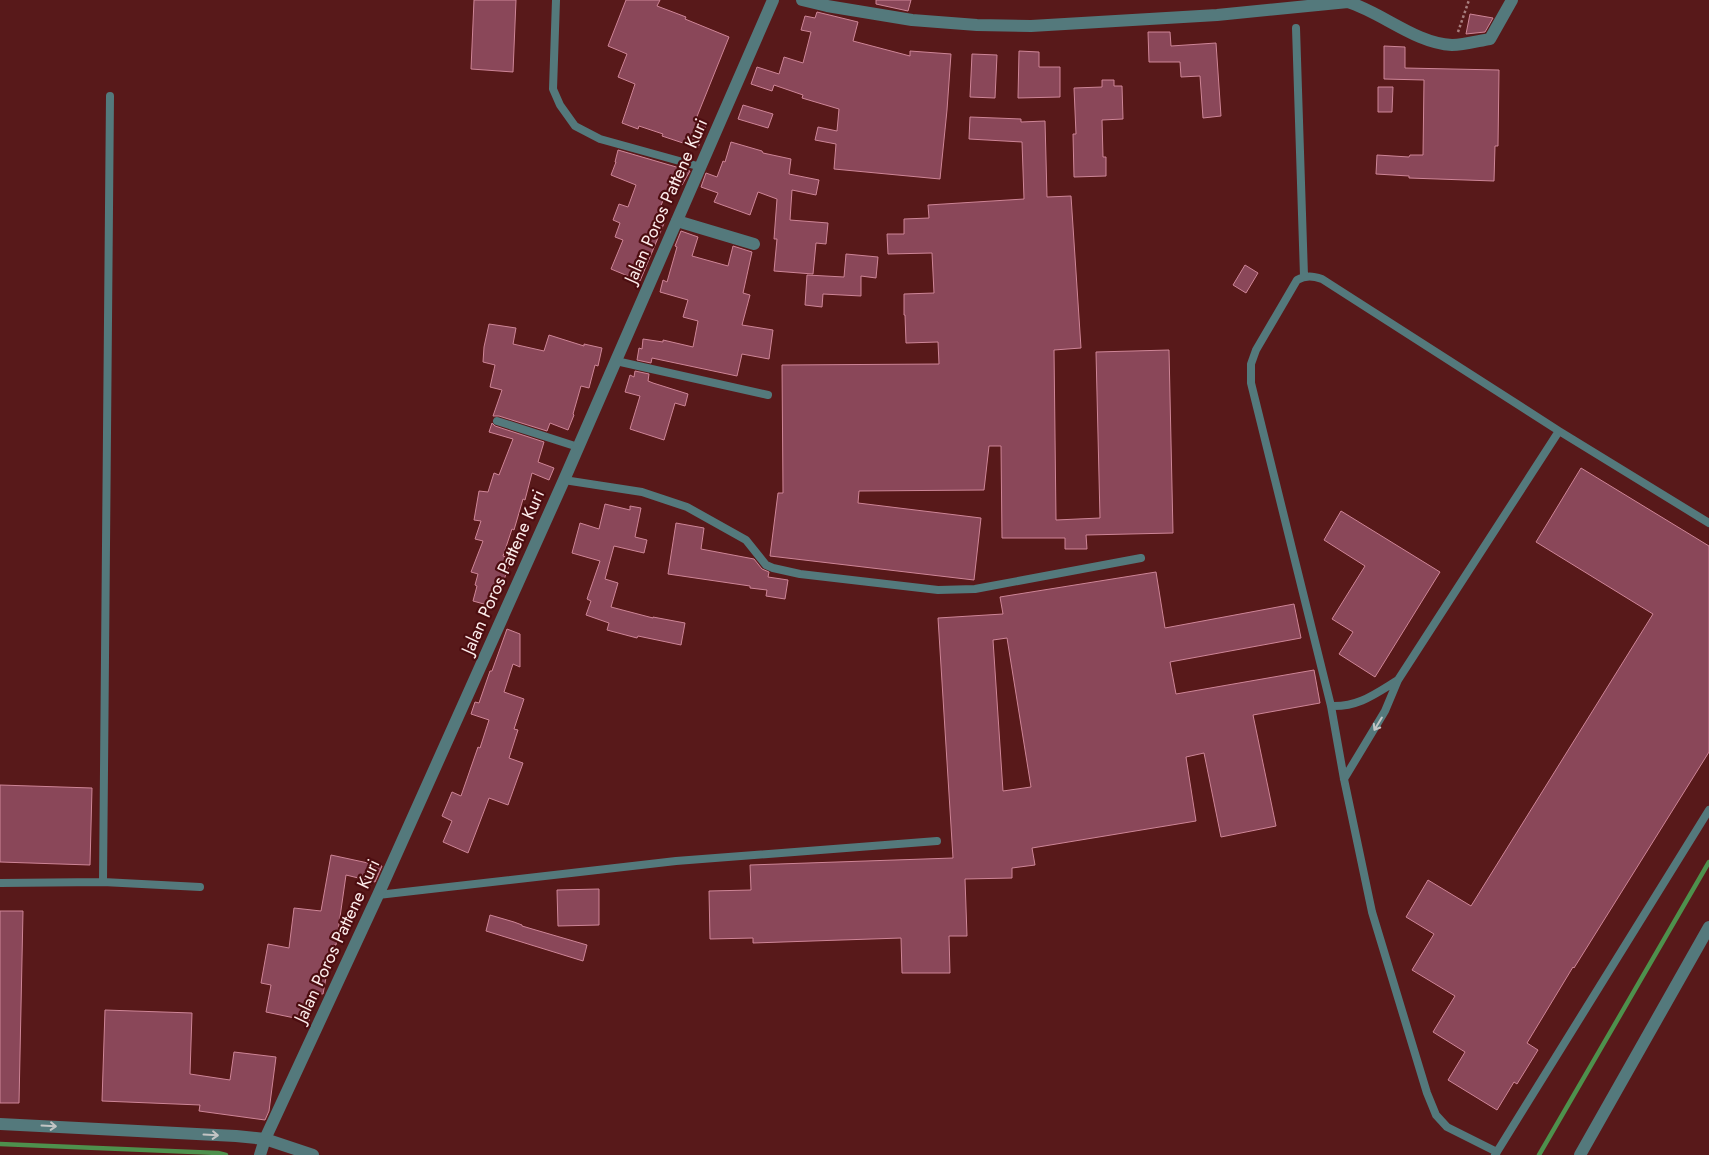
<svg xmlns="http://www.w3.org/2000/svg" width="1709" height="1155" font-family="Jost,sans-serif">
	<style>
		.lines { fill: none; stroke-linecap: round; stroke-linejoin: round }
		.stream { stroke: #4e914d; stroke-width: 4.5 }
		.building { fill: #8a4759; stroke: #ce8597; fill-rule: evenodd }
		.path { stroke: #a77e7e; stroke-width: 2.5; stroke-dasharray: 2.5 2.5; stroke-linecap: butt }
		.service { stroke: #54797c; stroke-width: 8 }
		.minor { stroke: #54797c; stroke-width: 12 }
		.tertiary { stroke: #54797c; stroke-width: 12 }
		.oneway { stroke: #c2c4c4 }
		.labels { text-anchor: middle; stroke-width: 4.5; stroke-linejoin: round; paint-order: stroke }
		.street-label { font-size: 18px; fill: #fdeceb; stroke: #4c0d10 }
	</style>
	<rect width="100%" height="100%" fill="#58191a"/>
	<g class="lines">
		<path class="stream" d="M0 1144 218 1153 226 1155
			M1539 1155 1709 862"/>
	</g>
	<path class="building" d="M474 0H516L513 72 471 69Z
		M626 0H660L657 6 686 17 685 19 729 37 696 119 707 122 698 148 662 136 663 134 639 126 638 129 622 123 635 84 618 77 627 54 608 46Z
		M876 0H911L908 11 876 4Z
		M817 12 858 22 853 41 910 56V51L951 54 947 110 940 179 834 169 836 144 815 140 818 127 837 131 839 109 802 98 803 95 774 85 772 91 751 84 757 67 779 74 784 57 803 63 811 32 801 30 805 16 815 18Z
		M1470 14 1493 18 1485 32 1466 34Z
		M1148 32H1170L1171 46 1216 43 1221 116 1203 118 1200 76 1181 77 1180 62H1149Z
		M1384 46 1405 47V68L1499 70 1498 146H1495L1494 181 1409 178V176L1376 174 1377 155 1409 157 1410 155H1423L1424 80 1384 79Z
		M1019 51 1039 52V67H1060V97L1018 98Z
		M972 54 997 55 995 98 970 97Z
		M1102 80H1114V86H1122L1123 119 1102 120 1103 157H1106V176L1074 177 1073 134H1076L1074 88 1102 87Z
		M1378 87H1393L1392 112H1378Z
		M743 105 773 114 768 128 738 119Z
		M970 117 1021 119V122L1045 121 1047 197 1071 196 1081 348 1054 350 1056 520 1100 518 1096 352 1169 350 1173 533 1086 535 1087 549H1065V538H1002L1001 446H989L984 490 859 491 858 503 981 518 974 580 770 556 778 493H783L782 365 939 364 938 342 906 343 905 315H904V294L934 293 932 253 888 254 887 234H904V219L929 218 928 205 1024 199 1022 142 969 139Z
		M731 142 762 151 763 153 791 159 789 174 819 180 816 195 792 190 790 220 828 223 826 244 816 243 813 274 774 271 777 239H774L777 199 758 192 750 215 714 202 718 193 701 187 706 173 717 177 723 161 725 162Z
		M618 150 690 171 682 185 674 183 668 200 664 198 656 218 665 221 640 281 611 269 623 240 615 237 620 223 613 220 619 204 628 207 636 185 611 175 616 162H615Z
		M681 231 698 237 692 256 728 266 733 246 752 252 743 293 750 295 742 325 773 330 769 359 742 354 737 376 652 358 651 363 637 360 639 348 642 349 643 339 663 342V340L693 347 698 321 683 317 688 300 660 292 663 280 667 282 677 247 675 246Z
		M846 254 878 257 876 278 861 276V296L823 294 822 307 805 305 807 275 844 277Z
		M1245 265 1258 273 1246 293 1233 285Z
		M489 324 516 328 513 344 544 351 549 335 584 346V344L602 348 598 366 595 365 589 388 581 386 573 414 574 415 568 430 550 423 547 431 499 416H493L502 390 490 387 495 365 483 362 484 347Z
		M635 371 649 374 648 381 653 383 688 394 685 406 675 403 664 440 630 429 640 396 625 392 630 375 634 377Z
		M492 423 495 426 544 442 538 462 554 468 549 480 532 473 525 500 523 499 514 530 512 529 503 556 511 559 503 583 500 582 496 592H495L491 606 473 601 477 586 475 585 478 574 471 572 483 541 475 539 481 521 474 520 479 491 488 492 494 473 499 475 513 439 489 432Z
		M1581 468 1709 546V752L1574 968 1573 967 1527 1043 1538 1050 1517 1084 1514 1082 1497 1110 1448 1080 1465 1052 1433 1032 1455 996 1412 970 1434 934 1406 917 1428 880 1471 906 1653 614 1536 542Z
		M605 504 630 510V506L641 508 635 537 647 540 644 553 614 546 605 579 618 583 611 607 653 618V617L685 623 681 645 638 636 637 638 607 630 609 623 586 615 591 601 587 599 600 561 572 553 580 523 599 529Z
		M1341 511 1440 572 1375 677 1339 654 1353 632 1332 619 1365 566 1324 540Z
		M676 523 704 528 701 549 754 559 762 569 769 572 768 577 788 580 785 599 766 596 767 590 750 588V586L668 574Z
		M1156 572 1165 628 1294 604 1301 638 1170 662 1176 694 1314 670 1320 703 1253 715 1276 826 1221 837 1204 753 1186 757 1196 821 1032 848 1035 865 1012 868V878L965 879 967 936H949L950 973H902L901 938 753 943V938L710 939 709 891 751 890 750 865 953 858 938 618 1003 614 1000 597ZM1007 638 1031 787 1003 791 993 640Z
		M507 629 520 634V667L513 664 504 692 524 699 514 729 518 730 509 758 523 763 508 805 489 798 468 853 443 842 452 821 442 816 452 792 461 796 478 747 480 748 489 720 471 714 475 702 479 703 490 671H492Z
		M0 785 92 788 90 865 0 862Z
		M331 855 382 866 375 882 346 875 336 945H332L323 994 314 993 309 1021 266 1012 271 985 261 983 268 944 289 948 294 908 321 911Z
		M599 889V925L558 926 557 890Z
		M0 911H23L19 1103H0Z
		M490 915 514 922 522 925V926L587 945 583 961 486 931Z
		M105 1010 192 1013 190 1074 230 1080 234 1052 276 1057 269 1111 265 1120 199 1111 200 1105 102 1101Z"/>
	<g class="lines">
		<path class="path" d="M1458 32 1469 0"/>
		<path class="service" d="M556 0 553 89 560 105 575 126 600 139 701 167
			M1296 28 1304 276
			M616 361 768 395
			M497 421 578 447
			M564 480 642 492 687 507 746 540 766 565 773 568 800 574 938 590 975 589 1141 558
			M1331 706C1359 707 1375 694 1398 680
			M1344 779 1385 711 1398 680 1559 431
			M103 882 110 96
			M0 883 103 882 200 887
			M378 895 676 861 937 841
			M1497 1152 1447 1127 1436 1115 1427 1093 1372 912 1344 779 1331 706 1251 383V364L1256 350 1297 280C1306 275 1313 276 1322 279L1559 431 1709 523
			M1495 1155 1709 810"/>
		<path class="minor" d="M802 0 827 6 912 20 977 25 1031 26 1217 15 1348 2C1383 13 1415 43 1452 45 1464 45 1478 41 1490 39L1512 0
			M677 221 754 244
			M0 1124 236 1136 265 1139 313 1155
			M1580 1155 1709 927"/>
		<path class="tertiary" d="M260 1155 265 1139 378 895 564 480 773 0"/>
	</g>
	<defs><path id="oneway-shaft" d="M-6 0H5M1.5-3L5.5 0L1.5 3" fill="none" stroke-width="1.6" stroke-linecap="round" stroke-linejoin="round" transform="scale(1.25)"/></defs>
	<g class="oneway">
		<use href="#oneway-shaft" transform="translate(1378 724) rotate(121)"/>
		<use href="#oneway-shaft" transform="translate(49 1126) rotate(3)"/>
		<use href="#oneway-shaft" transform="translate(211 1135) rotate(3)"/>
	</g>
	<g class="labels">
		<g class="street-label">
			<text transform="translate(666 201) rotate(-66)" y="6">Jalan Poros Pattene Kuri</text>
			<text transform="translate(503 572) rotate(-66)" y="6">Jalan Poros Pattene Kuri</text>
			<text transform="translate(337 941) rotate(-65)" y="6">Jalan Poros Pattene Kuri</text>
		</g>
	</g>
</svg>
